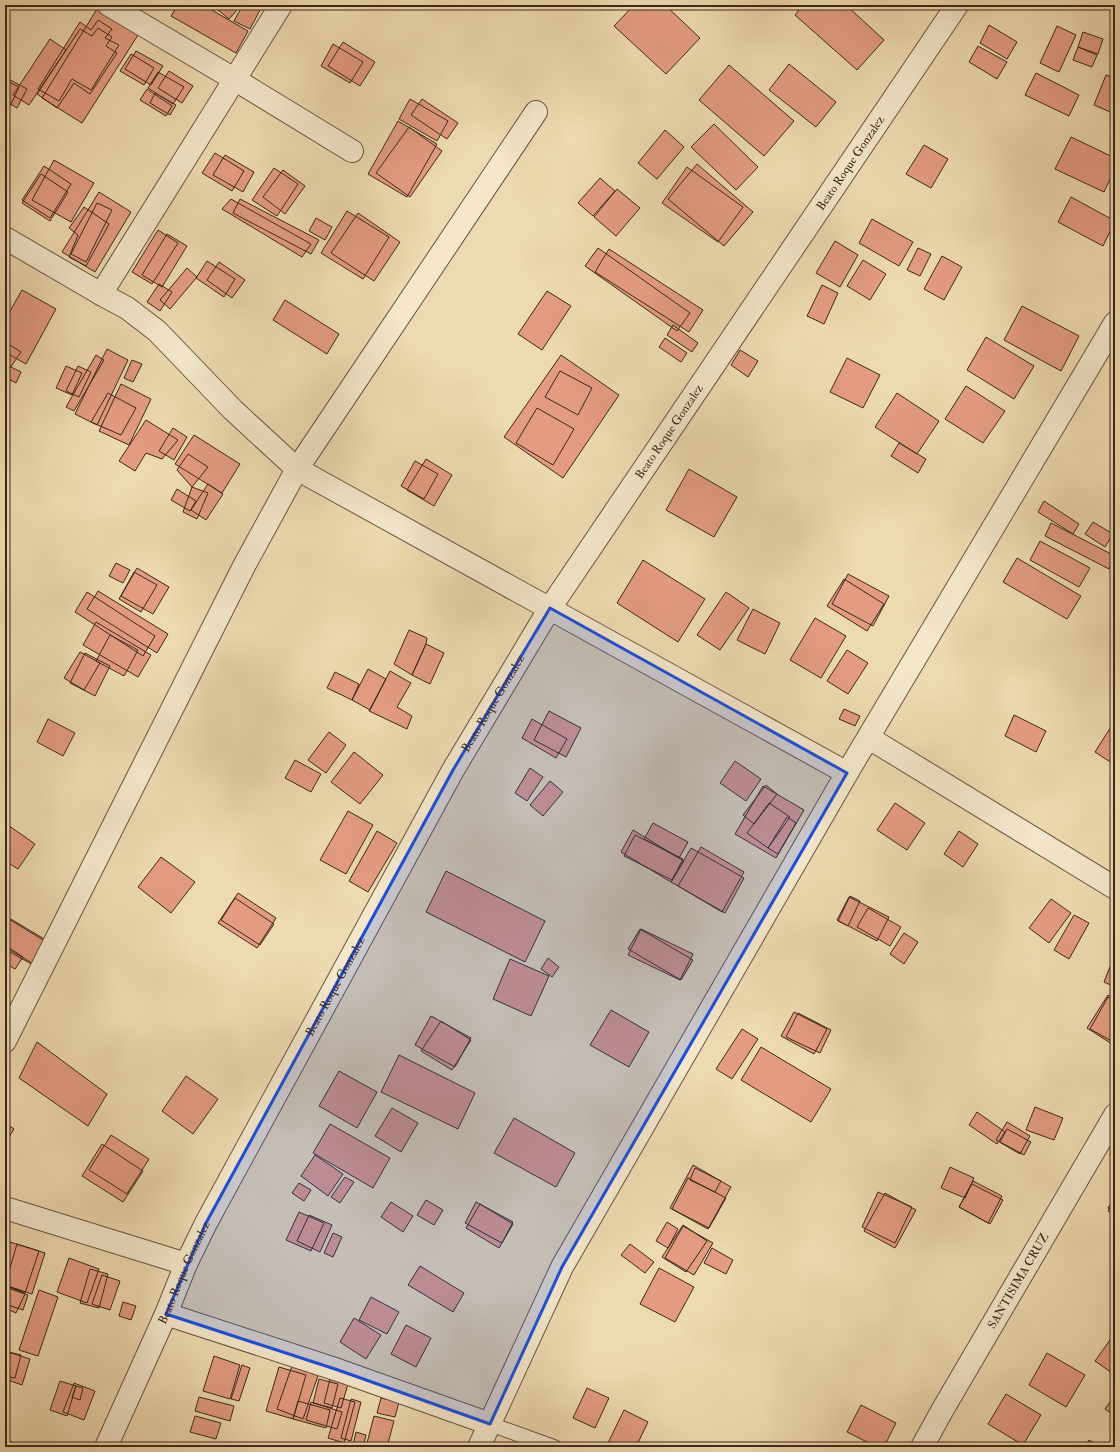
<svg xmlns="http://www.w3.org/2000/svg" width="1120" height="1452" font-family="'IM FELL Double Pica',serif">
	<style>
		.building { fill: #e39c82; stroke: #3c2719 }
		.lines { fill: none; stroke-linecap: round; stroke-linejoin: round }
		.service-casing { stroke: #68543f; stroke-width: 16 }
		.minor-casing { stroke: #68543f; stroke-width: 24 }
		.tertiary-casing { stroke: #68543f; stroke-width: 24 }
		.service { stroke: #f4e7cc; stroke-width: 14 }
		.minor { stroke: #f4e7cc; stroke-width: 22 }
		.tertiary { stroke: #f4e7cc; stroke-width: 22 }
		.marked { fill: #1d4ed8; fill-opacity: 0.2; stroke: #1d4ed8; stroke-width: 3; stroke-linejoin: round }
		.labels { text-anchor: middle; stroke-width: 3; stroke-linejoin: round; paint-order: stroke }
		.street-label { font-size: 12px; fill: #3c2719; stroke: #f4e7cc }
	</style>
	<rect width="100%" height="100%" fill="#eedab0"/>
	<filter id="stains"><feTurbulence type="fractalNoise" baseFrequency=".005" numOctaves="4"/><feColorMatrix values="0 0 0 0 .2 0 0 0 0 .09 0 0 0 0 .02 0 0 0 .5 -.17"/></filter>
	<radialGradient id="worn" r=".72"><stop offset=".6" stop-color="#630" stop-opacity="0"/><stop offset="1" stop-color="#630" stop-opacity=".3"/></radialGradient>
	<path class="building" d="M178 5H203L248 31 236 53 171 16Z
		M212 5H232L237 10 229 19Z
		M243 5 262 6 250 29 234 21Z
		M634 5H665L700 38 666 74 614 26Z
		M803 5H846L884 40 857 70 795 15Z
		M97 9 138 35 82 123 42 98Z
		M98 20 112 29 105 38 119 45 91 90 72 79 59 101 38 89 80 22 91 30Z
		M989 25 1017 42 1007 59 980 43Z
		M1057 26 1076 35 1059 72 1040 63Z
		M98 28 112 37 106 46 117 53 90 94 74 83 57 108 37 94 80 29 92 36Z
		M1083 32 1103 39 1098 54 1078 47Z
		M50 39 66 50 29 105 13 95Z
		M343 42 375 62 360 86 328 66Z
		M333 44 363 62 350 83 321 66Z
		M978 46 1007 62 997 79 969 62Z
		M1078 47 1097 55 1092 67 1073 60Z
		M136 51 163 66 151 85 125 69Z
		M131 54 154 68 144 85 120 71Z
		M789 64 836 102 816 127 769 90Z
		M729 65 794 121 764 156 699 100Z
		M169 71 193 86 182 103 158 88Z
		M158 72 184 87 173 104 148 88Z
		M1036 73 1079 95 1069 116 1025 95Z
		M1106 75 1115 78V114L1094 105Z
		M5 77 27 89 17 108 5 101Z
		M5 80 19 87 10 106 5 103Z
		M147 89 172 106 166 116 140 100Z
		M5 92 10 95 5 104Z
		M155 93 176 105 170 115 150 103Z
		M410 99 448 121 437 141 399 119Z
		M422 99 458 123 447 139 411 115Z
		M398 121 437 144 407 197 368 174Z
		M714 124 758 167 736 190 691 147Z
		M409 127 442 151 410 197 376 173Z
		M665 130 684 147 657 179 638 163Z
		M1071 137 1115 158V168L1104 192 1055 169Z
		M924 145 948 159 931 188 906 174Z
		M215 153 244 171 232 191 202 173Z
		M225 155 254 172 243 192 213 175Z
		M54 160 94 183 71 222 32 200Z
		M697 164 753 212 724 246 668 199Z
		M44 166 71 184 50 218 22 200Z
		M687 167 743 207 718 242 662 203Z
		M274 168 298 184 277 216 252 200Z
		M283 170 305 186 285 214 263 197Z
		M41 174 68 192 50 221 22 203Z
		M600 178 615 191 593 216 578 203Z
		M617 189 640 208 616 236 594 217Z
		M99 192 131 212 95 272 62 252Z
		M1071 197 1115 221 1103 246 1058 222Z
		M231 199 311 244 302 257 222 209Z
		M240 199 319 240 311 254 233 213Z
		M97 203 112 210 86 262 71 254Z
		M84 207 109 224 86 266 69 257 78 235 69 228Z
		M347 211 389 237 363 279 321 253Z
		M358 213 400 242 374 281 331 253Z
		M316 218 332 227 325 240 309 231Z
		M872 219 913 242 899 266 859 243Z
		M158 230 178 243 152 284 132 272Z
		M167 234 187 246 162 287 142 275Z
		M835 241 858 255 840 287 816 273Z
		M598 248 690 313 677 331 585 266Z
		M918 248 931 254 920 276 907 270Z
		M609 249 703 310 689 332 595 272Z
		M942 256 962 267 944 300 924 289Z
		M863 260 886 274 870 300 847 286Z
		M207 261 235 279 224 297 196 278Z
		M219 262 245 280 232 298 207 280Z
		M187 268 197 277 170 309 160 300Z
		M159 284 172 292 160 311 147 302Z
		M822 285 838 293 824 324 807 316Z
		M22 290 56 309 26 364 5 352V320Z
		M547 291 571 306 542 350 518 334Z
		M285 300 339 334 327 354 273 320Z
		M1022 306 1079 336 1061 371 1004 340Z
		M673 325 698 343 692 352 667 335Z
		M986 337 1034 366 1014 399 967 370Z
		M665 338 687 353 681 362 659 347Z
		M5 342 21 352 10 368 5 365Z
		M107 349 128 360 97 425 75 414Z
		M740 350 758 361 748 377 731 365Z
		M96 355 104 360 74 411 66 407Z
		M561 355 619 395 563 478 504 437Z
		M847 358 880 375 863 408 830 392Z
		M132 360 142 364 133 382 124 378Z
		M5 364 21 372 16 383 5 377Z
		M66 366 82 373 72 395 56 388Z
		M78 366 91 372 79 397 66 391Z
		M560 371 592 388 578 415 545 397Z
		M121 384 151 399 129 445 99 431Z
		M966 386 1005 411 983 443 945 419Z
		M108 393 136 408 121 435 91 422Z
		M897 393 939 421 917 454 875 427Z
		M537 408 574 429 553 465 516 443Z
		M146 420 178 440 162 459 146 453 135 471 119 461Z
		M173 428 187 437 174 460 159 451Z
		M194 435 240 464 222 493 175 464Z
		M899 443 926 459 918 473 891 456Z
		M188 454 208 467 192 487 177 470Z
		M426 459 452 475 434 506 407 490Z
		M415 461 438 474 424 499 401 486Z
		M689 469 737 497 714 537 666 510Z
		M208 484 223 494 206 520 191 510Z
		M192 487 208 493 197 519 183 512Z
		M177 489 196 501 190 511 171 500Z
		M1044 501 1079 524 1073 534 1038 512Z
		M1093 522 1113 534 1105 547 1085 534Z
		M1051 523 1115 556 1109 569 1045 536Z
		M1040 541 1090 568 1079 587 1030 560Z
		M1017 558 1081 596 1067 619 1003 582Z
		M643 560 705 599 678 642 617 603Z
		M116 563 130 570 123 583 109 576Z
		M137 568 169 587 153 614 121 596Z
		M134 572 157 585 141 612 119 599Z
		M848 574 889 596 873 626 832 604Z
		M844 579 884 604 867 631 827 606Z
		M98 591 168 634 157 653 87 609Z
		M87 592 155 636 143 656 75 612Z
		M726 592 749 608 720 650 697 635Z
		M753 609 780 623 765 654 737 640Z
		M815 618 846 636 821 678 790 660Z
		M96 622 151 655 138 677 83 645Z
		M409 630 427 638 426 644 412 675 394 664Z
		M110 635 138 650 124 676 96 661Z
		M426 644 444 653 430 684 412 675Z
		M847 650 868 663 848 694 827 681Z
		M80 652 100 663 84 690 64 678Z
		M85 653 110 666 95 696 70 683Z
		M368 669 386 679 370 710 352 700Z
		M390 671 411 683 397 707 412 716 407 729 369 711Z
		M335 672 359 684 352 700 327 688Z
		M844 709 860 716 855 726 839 719Z
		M549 711 581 728 566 757 534 740Z
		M1014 715 1046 731 1036 752 1005 736Z
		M48 719 75 733 63 756 37 742Z
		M532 719 567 739 556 758 522 738Z
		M1114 722 1115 723V765L1095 752Z
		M329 732 346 745 326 773 308 760Z
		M354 752 383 775 360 804 331 782Z
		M295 760 321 774 311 792 285 778Z
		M735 761 761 779 746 801 720 783Z
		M530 768 543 777 527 801 515 793Z
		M550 781 563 792 543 816 530 805Z
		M766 785 777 794 754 824 743 815Z
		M763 786 804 810 776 858 735 834Z
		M769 803 790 817 768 848 747 833Z
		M895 803 925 823 907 850 877 830Z
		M348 811 373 825 346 874 320 860Z
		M787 817 796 823 778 854 768 848Z
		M5 823 35 844 18 869 5 861Z
		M653 823 688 842 679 858 644 839Z
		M633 830 684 861 671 882 621 852Z
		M377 831 397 843 368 892 349 881Z
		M959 831 978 844 963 867 944 854Z
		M635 835 683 859 672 880 624 856Z
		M701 847 744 872 722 912 678 886Z
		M691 848 744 878 725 913 671 882Z
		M161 857 195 882 171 913 138 887Z
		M446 871 545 921 525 962 426 912Z
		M238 893 276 918 257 948 218 923Z
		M850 896 860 901 848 926 838 921Z
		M849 897 889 917 877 941 837 920Z
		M235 898 274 924 260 945 221 920Z
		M1051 899 1071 913 1049 943 1029 928Z
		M868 908 901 927 890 946 857 927Z
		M1074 915 1089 923 1069 959 1054 950Z
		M7 918 45 941 32 963 5 947V921Z
		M9 918 46 940 33 965 5 949V925Z
		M640 929 693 960 681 980 628 949Z
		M641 929 693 954 680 980 628 955Z
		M904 933 918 942 904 964 890 954Z
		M5 945 23 957 15 969 5 963Z
		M1115 954V987L1104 982Z
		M548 958 559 967 552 977 541 969Z
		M510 959 549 976 531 1016 493 999Z
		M1108 995 1115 1000V1046L1087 1028Z
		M1108 997 1115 1001V1043L1090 1029Z
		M611 1010 649 1032 629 1067 590 1045Z
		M794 1012 827 1029 814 1054 781 1036Z
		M798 1013 831 1030 820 1053 786 1037Z
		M431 1016 471 1038 455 1067 415 1045Z
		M441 1021 471 1040 452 1070 421 1051Z
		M742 1029 758 1039 732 1079 716 1069Z
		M37 1042 107 1094 88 1126 19 1078Z
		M761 1047 831 1089 811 1122 741 1080Z
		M399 1055 475 1093 458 1129 381 1092Z
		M339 1071 377 1092 357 1128 319 1106Z
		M186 1076 218 1099 193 1134 162 1111Z
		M1035 1107 1063 1118 1054 1140 1026 1130Z
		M392 1108 418 1123 401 1152 375 1136Z
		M977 1112 1005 1132 997 1144 969 1125Z
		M514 1118 575 1153 556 1187 494 1153Z
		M1007 1122 1030 1136 1020 1154 996 1140Z
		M5 1123 14 1129 5 1143Z
		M330 1124 390 1158 373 1188 313 1153Z
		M1007 1129 1031 1142 1024 1155 1000 1142Z
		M111 1135 149 1159 127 1194 89 1170Z
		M102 1144 143 1171 123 1202 82 1176Z
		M315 1155 343 1174 328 1196 301 1176Z
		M693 1165 731 1187 708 1229 670 1208Z
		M950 1167 974 1178 965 1198 941 1188Z
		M695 1168 721 1181 715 1192 690 1180Z
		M345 1177 354 1182 340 1203 331 1197Z
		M688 1178 726 1198 709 1228 672 1209Z
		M973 1181 1002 1196 988 1223 959 1207Z
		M299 1183 311 1190 304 1201 292 1193Z
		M972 1184 1003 1200 990 1224 959 1207Z
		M878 1192 912 1207 895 1243 862 1227Z
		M885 1193 916 1210 895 1248 864 1231Z
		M1115 1197V1212L1108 1208Z
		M426 1200 443 1210 434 1225 417 1215Z
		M1115 1200V1216L1108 1211Z
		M391 1202 413 1216 403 1232 381 1217Z
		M476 1202 513 1222 502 1243 465 1223Z
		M480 1204 513 1224 499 1248 466 1228Z
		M299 1212 324 1223 311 1251 286 1240Z
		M309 1215 332 1225 320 1252 297 1241Z
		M667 1222 678 1229 668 1248 656 1241Z
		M683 1225 707 1241 686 1272 662 1257Z
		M683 1226 713 1243 694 1275 665 1258Z
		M333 1233 342 1237 333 1257 324 1253Z
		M10 1242 39 1251 25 1293 5 1285V1254Z
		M17 1244 45 1253 32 1294 5 1285Z
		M630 1244 654 1262 645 1273 621 1255Z
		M712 1248 733 1260 726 1274 704 1263Z
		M69 1258 99 1269 87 1303 57 1292Z
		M420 1266 464 1293 453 1312 408 1285Z
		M659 1268 694 1287 675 1322 640 1304Z
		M90 1269 108 1274 99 1308 80 1303Z
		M102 1275 120 1281 110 1310 92 1304Z
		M5 1285 25 1294 16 1313 5 1308Z
		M5 1287 28 1295 23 1310 5 1304Z
		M39 1290 58 1297 38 1356 19 1350Z
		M371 1297 399 1312 387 1334 359 1320Z
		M123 1302 136 1306 131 1320 119 1316Z
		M354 1318 381 1335 366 1359 340 1342Z
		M406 1325 431 1338 416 1367 391 1354Z
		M1115 1333V1375L1095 1361Z
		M5 1351 21 1355 15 1378 5 1376Z
		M5 1351 30 1359 22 1385 5 1379Z
		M1047 1353 1085 1375 1066 1407 1029 1385Z
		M214 1356 240 1365 230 1399 203 1391Z
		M293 1363 319 1373 303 1419 277 1409Z
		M242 1365 250 1368 239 1401 231 1399Z
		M279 1367 306 1375 293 1419 266 1411Z
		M319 1379 338 1384 332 1408 313 1403Z
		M330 1379 348 1384 341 1408 324 1403Z
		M60 1381 76 1386 67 1416 50 1410Z
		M74 1383 95 1391 84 1420 63 1412Z
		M76 1386 83 1388 80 1400 72 1397Z
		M587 1388 609 1398 595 1428 573 1418Z
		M1006 1394 1041 1415 1023 1445 988 1424Z
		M1115 1395V1416L1105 1409Z
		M199 1397 234 1406 230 1421 195 1411Z
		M340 1398 355 1402 344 1443 328 1438Z
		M381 1398 399 1402 395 1417 377 1413Z
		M351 1399 361 1402 351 1441 341 1438Z
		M298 1401 330 1410 326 1428 293 1419Z
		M311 1402 342 1412 337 1429 306 1420Z
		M861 1405 896 1423 884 1447H877L847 1432Z
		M624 1410 648 1422 636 1447H616L608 1443Z
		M195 1416 221 1423 216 1439 190 1432Z
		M374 1416 394 1421 387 1447H366Z
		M356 1432 366 1435 363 1447 353 1445Z
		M5 1440 28 1447H5Z
		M1089 1440 1101 1447H1084Z
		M493 1442 500 1444V1447H491Z
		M833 1442 844 1447H831Z"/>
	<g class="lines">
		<defs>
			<path id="service" d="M490 1424 554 1447"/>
			<g id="minor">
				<path d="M109 5 234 79 352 151"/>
				<path d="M5 238 101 294 127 308 157 331 233 410 297 469 847 773"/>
				<path d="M101 294 281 5"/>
				<path d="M869 738 1115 888"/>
				<path d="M5 1041 244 566 297 469 536 112"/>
				<path d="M5 1208 186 1264"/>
				<path d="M166 1314 338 1370 490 1424"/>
				<path d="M479 1447 562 1267 847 773 1115 323"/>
				<path id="s1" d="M922 1447 943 1409 1115 1115"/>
			</g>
			<g id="tertiary">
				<path id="s2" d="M106 1447 166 1314 186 1264 206 1223 453 770 550 608 957 5"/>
			</g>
		</defs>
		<use href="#service" class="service-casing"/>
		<use href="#minor" class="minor-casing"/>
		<use href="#tertiary" class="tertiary-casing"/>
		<use href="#service" class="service"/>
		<use href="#minor" class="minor"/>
		<use href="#tertiary" class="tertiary"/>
	</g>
	<path class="marked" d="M550 608 847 773 562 1267 490 1424 338 1370 166 1314 206 1223 453 770Z"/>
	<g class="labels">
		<g class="street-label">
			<text dy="4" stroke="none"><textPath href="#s2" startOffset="1487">Beato Roque Gonzalez</textPath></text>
			<text dy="4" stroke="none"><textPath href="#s2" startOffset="1163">Beato Roque Gonzalez</textPath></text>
			<text dy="4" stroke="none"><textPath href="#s2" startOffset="839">Beato Roque Gonzalez</textPath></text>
			<text dy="4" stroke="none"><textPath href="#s2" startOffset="515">Beato Roque Gonzalez</textPath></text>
			<text dy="4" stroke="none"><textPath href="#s2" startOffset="191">Beato Roque Gonzalez</textPath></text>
			<text dy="4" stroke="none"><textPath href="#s1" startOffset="192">SANTISIMA CRUZ</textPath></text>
		</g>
	</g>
	<rect width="1120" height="1452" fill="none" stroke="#eedab0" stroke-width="20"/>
	<rect x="6" y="6" width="1108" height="1440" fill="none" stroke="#3c2719" stroke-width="2"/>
	<rect x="10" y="10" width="1100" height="1432" fill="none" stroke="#3c2719"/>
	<rect width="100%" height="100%" filter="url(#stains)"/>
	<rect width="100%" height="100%" fill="url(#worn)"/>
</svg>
